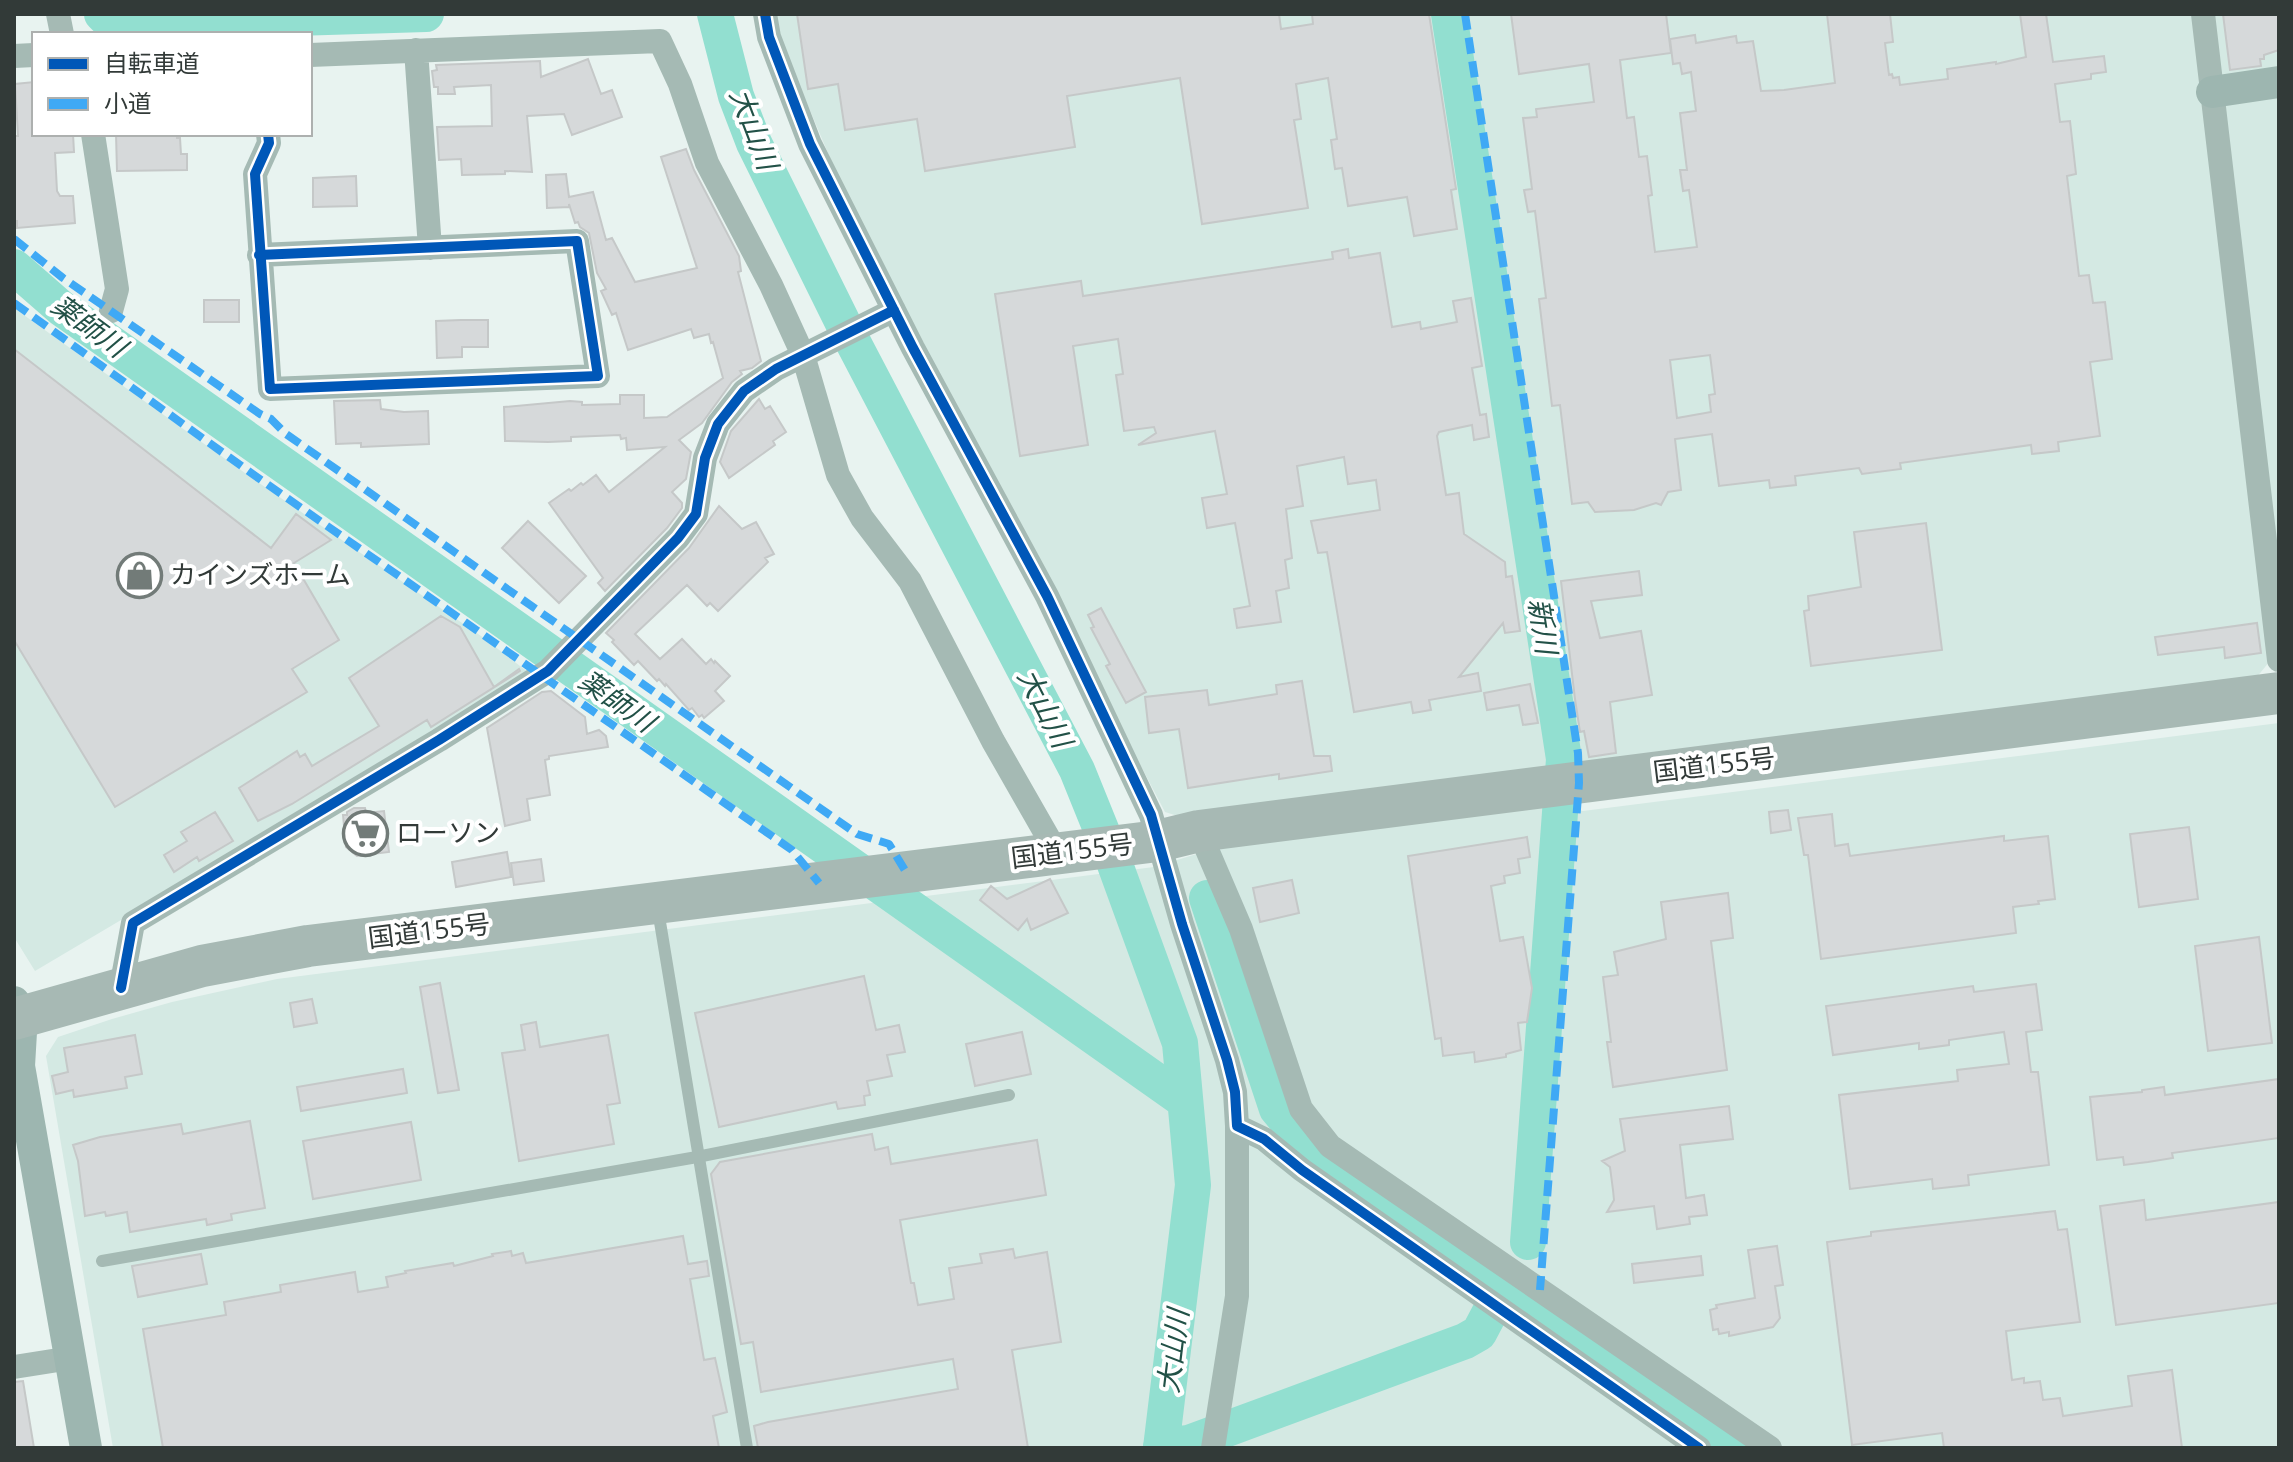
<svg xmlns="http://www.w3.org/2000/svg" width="2293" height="1462" font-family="'Open Sans','Noto Sans JP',sans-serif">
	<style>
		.built { fill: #d4e9e3 }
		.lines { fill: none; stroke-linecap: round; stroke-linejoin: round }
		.river { stroke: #92dfd0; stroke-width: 36 }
		.building { fill: #d6d9da; stroke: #c5c8c8; stroke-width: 2; fill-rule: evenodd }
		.lane { stroke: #a5bab4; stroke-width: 12 }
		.street { stroke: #a5bab4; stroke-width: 24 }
		.secondary { stroke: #9db6b0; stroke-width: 32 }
		.highway { stroke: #a7b9b4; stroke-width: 42 }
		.quiet { stroke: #3fa9f5; stroke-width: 8; stroke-dasharray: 16 8; stroke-linecap: butt }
		.cycleway-casing { stroke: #fff; stroke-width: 15 }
		.cycleway { stroke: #0057b8; stroke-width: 10 }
		.labels { text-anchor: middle; stroke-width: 8; stroke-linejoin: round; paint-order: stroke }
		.poi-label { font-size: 26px; fill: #323a38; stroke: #fff; text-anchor: start }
		.street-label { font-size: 26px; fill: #323a38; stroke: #fff }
		.water-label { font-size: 28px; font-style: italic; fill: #225147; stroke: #fff }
	</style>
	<rect width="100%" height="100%" fill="#e8f3f0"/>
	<path class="built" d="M774 14H2279V662L2270 661 2256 678 1178 816 1165 812 861 231 776 30Z
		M14 308 252 478 481 636 533 676 35 971 14 937Z
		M2279 723V1448H113L46 1056 58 1037 112 1019 172 1002 277 979 1154 867 1213 849 1536 800 1583 811Z"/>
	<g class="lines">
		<path class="river" d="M102 14 108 20 136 23 426 14
			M715 14 736 96 754 143 844 325 1077 770 1113 859 1180 1043 1193 1185 1161 1448
			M1449 14 1564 759 1528 1242
			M14 267 61 308 1185 1101
			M1207 898 1277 1109 1315 1154 1738 1448
			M1161 1446 1189 1443 1465 1341 1479 1333 1489 1314"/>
	</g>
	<path class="building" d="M797 14H1279L1281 29 1313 24 1312 14H1429L1456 189 1451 190 1457 229 1414 236 1407 197 1348 206 1342 168 1335 169 1331 140 1337 139 1328 78 1296 84 1301 119 1294 120 1308 208 1202 224 1180 78 1067 96 1075 147 925 171 917 119 845 130 838 84 808 89Z
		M1511 14H1666L1671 53 1620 60 1627 118 1634 117 1639 157 1647 156 1652 195 1648 196 1655 252 1697 247 1689 190 1683 191 1680 170H1687L1680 113 1696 111 1691 72 1682 74 1680 63 1673 64 1670 39 1695 35 1696 43 1736 36 1737 43 1753 41 1761 91 1784 90 1835 83 1827 14H1890L1893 42 1885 43 1889 75 1892 74 1893 78 1899 77 1900 85 1948 79 1947 69 1996 62V64L2026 57 2020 14H2046L2053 62 2104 56 2106 72 2091 74V79L2055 84 2060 122 2070 121 2076 174 2067 176 2079 276 2089 275 2093 303 2105 302 2112 359 2090 362 2100 436 2058 442 2059 451 2032 454 2031 445 1900 463 1901 469 1862 474 1859 468 1795 476 1796 485 1770 488 1769 480 1719 486 1712 434 1675 439 1681 490 1668 492 1661 505 1656 503 1634 510 1595 512 1588 502 1572 504 1560 405 1552 406 1539 299 1546 298 1535 211 1528 212 1524 190 1532 189 1523 118 1537 117 1536 109 1594 102 1589 64 1519 74ZM1710 355 1715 394 1709 395 1711 412 1677 418 1670 360Z
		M2223 14H2279V50L2264 55V59H2260L2261 66 2230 70Z
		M588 59 601 94 612 90 622 117 572 135 564 114 527 116 532 172 505 171V174L462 175 461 159 439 160 437 127 492 126 491 85 454 87 455 94H438V87H434L432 71 437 70 436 65 540 61 541 77Z
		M34 82V135L73 134 74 152 55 153 57 191 60 196H73L75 223 17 228V221H14V136H18L15 84Z
		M116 134H177V138H180L181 154H187V170L117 171Z
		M686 149 694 170 739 256 741 271 738 272 761 361 752 368 740 371 742 374 732 382 702 423 679 440 691 452 686 479 672 492 682 503V508L667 528 605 591 598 583 603 578 549 503 569 489 571 491 581 483 583 485 596 475 609 492 665 447 627 450 626 438 621 439 620 435 571 437V441L548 442 505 441 504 407 570 401 582 402V405L620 404V395H644V418L667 417 723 378 713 342 711 343 709 334 694 338 691 329 628 350 616 313 612 315 601 291 606 289 597 273 589 233 580 227 578 222 575 223 569 204V207L547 208 546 175 566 174 569 197 593 192 606 240 612 238 635 282 697 268 661 157Z
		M356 176 357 206 313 207V178Z
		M1348 249 1349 258 1380 253 1392 327 1420 322 1421 329 1457 322 1453 301 1471 298 1482 366 1472 368 1480 415 1486 414 1489 437 1474 440 1472 425 1439 432 1437 436 1446 495 1459 493 1464 534 1505 562 1506 577 1512 576 1520 631 1505 633 1503 623 1459 677 1478 673 1481 691 1429 700 1431 710 1413 713 1411 702 1354 712 1327 552 1318 553 1311 521 1380 510 1376 480 1348 484 1344 457 1297 466 1303 506 1286 509 1292 558 1285 560 1289 588 1276 591 1281 622 1237 628 1234 609 1250 606 1235 523 1207 528 1202 498 1227 494 1215 431 1138 445 1156 433 1154 427 1124 431 1116 375 1123 374 1118 339 1073 346 1088 445 1020 456 995 294 1081 281 1083 296 1333 259 1332 252Z
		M204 300H239V322H204Z
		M461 320H488V347H462V357L437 358 436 321Z
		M14 349 271 548 296 514 331 540 294 563 339 640 292 669 307 692 115 807 14 640Z
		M759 399 765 409 770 406 786 432 773 441 775 445 729 478 720 462 731 431Z
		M380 400 381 409 404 412 428 411 429 444 361 447V443L336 444 334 401Z
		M719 506 742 529 756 522 774 554 765 558 768 562 718 611 710 603 707 606 687 585 635 634 660 659 682 639 706 664 711 659 714 663 715 661 730 676 715 691 724 701 704 718 702 715 699 717 692 708 689 710 666 684 665 686 659 679 657 681 638 661 634 665 612 642 614 640 606 633 689 548Z
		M528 521 586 576 559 603 502 548Z
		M1926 523 1942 650 1811 666 1804 611 1809 610 1808 596 1861 587 1854 532Z
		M1639 571 1642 595 1591 601 1600 638 1641 631 1652 695 1610 702 1616 753 1589 757 1584 731 1580 732 1575 699 1561 581Z
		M1101 608 1146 692 1126 703 1106 666 1110 664 1091 628 1094 627 1088 615Z
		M441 616 460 627 494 687 519 669 520 671 431 727 427 720 292 804 258 821 239 788 297 751 300 757 305 754 312 766 379 726 349 678Z
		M2257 623 2261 653 2225 658 2224 647 2158 655 2155 637Z
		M1302 681 1314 756H1330L1332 771 1279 779V774L1188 788 1179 729 1149 733 1145 697 1207 690 1209 705 1277 694 1276 685Z
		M1530 684 1538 723 1523 725 1519 705 1487 710 1484 693Z
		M551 691 585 717 587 734 599 730 606 736 608 747 549 756V759L545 760 550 795 527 799 530 820 505 826 487 728 542 692Z
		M354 808H365L366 813 384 811 389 852 357 856 346 847 343 815H347V812Z
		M1788 810 1791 830 1771 833 1769 812Z
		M215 812 233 841 199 861 197 857 174 872 164 855 187 841 181 832Z
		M1832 814 1835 846 1848 844 1850 856 2004 836V841L2048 836 2055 899 2038 901 2039 904 2013 907 2016 933 1821 959 1808 855H1804L1798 818Z
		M2189 827 2198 899 2139 907 2130 834Z
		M1527 837 1530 857 1518 859 1520 873 1504 876 1505 883 1491 886 1500 941 1523 937 1532 988 1527 1022 1518 1023 1521 1050 1506 1054V1057L1475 1062 1474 1052 1443 1056 1441 1038 1435 1039 1408 856Z
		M507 852 511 877 456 887 452 862Z
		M541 859 544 881 514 885 511 863Z
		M1050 879 1068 913 1031 930 1027 919 1018 930 980 900 991 886 1007 899Z
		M1292 880 1299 913 1260 922 1253 888Z
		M1728 893 1733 938 1711 941 1727 1070 1613 1087 1607 1042H1611L1603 977 1618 975 1614 952 1666 939 1661 902Z
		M2259 937 2272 1043 2208 1051 2195 946Z
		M864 976 876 1030 899 1025 905 1052 887 1055 892 1076 867 1081 870 1095 864 1096 865 1105 838 1109 836 1102 719 1127 695 1013Z
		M440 983 459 1090 438 1093 420 987Z
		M2036 984 2042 1030 2026 1032 2031 1072H2038L2049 1165 1968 1175 1969 1185 1933 1189 1932 1179 1850 1189 1839 1095 1958 1081 1957 1070 2009 1064 2004 1032 1949 1040V1045L1919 1049V1043L1833 1055 1826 1006 1973 986 1974 992Z
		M312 999 317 1023 294 1027 290 1003Z
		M536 1022 540 1047 608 1035 620 1103 607 1105 614 1144 519 1161 502 1053 525 1050 521 1025Z
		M1022 1032 1031 1074 975 1086 966 1044Z
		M135 1035 142 1074 125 1077 127 1088 74 1097 73 1090 56 1094 52 1076 68 1072 64 1048Z
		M403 1069 407 1093 301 1111 297 1087Z
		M2279 1079V1138L2172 1153 2173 1158 2148 1162 2124 1165 2123 1157 2097 1160 2090 1097 2142 1092V1090L2164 1087 2165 1095Z
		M1729 1106 1733 1139 1680 1145 1686 1198 1704 1195 1707 1215 1689 1217 1690 1224 1657 1229 1654 1206 1607 1212 1614 1200 1613 1190 1610 1167 1602 1161 1625 1151 1620 1119Z
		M250 1121 265 1208 231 1214 232 1220 207 1225 206 1219 130 1232 127 1212 106 1216 105 1212 85 1216 78 1161 73 1145 100 1137 181 1124 183 1134Z
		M411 1122 421 1180 313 1199 303 1141Z
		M872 1134 875 1150 888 1147 891 1164 1037 1140 1046 1195 900 1220 911 1283H914L918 1305 954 1299 949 1268 982 1263 980 1254 1013 1249 1015 1258 1047 1252 1061 1342 1012 1350 1028 1448H758L754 1426 768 1422 958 1389 953 1359 761 1392 753 1342 741 1344 711 1174 720 1162Z
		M2144 1200 2146 1220 2279 1202V1303L2116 1325 2100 1206Z
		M2055 1211 2058 1230 2067 1229 2080 1322 2006 1331 2012 1380 2024 1378V1383L2040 1381 2043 1400 2060 1398 2063 1416 2132 1406 2128 1376 2172 1370 2182 1448H1944L1942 1433 1852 1445 1827 1242 1871 1236V1232Z
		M683 1236 688 1264 707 1261 709 1276 690 1279 704 1360 715 1358 727 1412 713 1416 719 1448H163L143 1329 226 1315 224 1302 281 1292 280 1285 332 1276 355 1272 358 1292 388 1287 386 1277 406 1273 405 1271 453 1263 454 1266 493 1256 492 1254 511 1251 512 1256 523 1253 526 1263Z
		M1777 1246 1783 1285 1775 1286 1780 1318 1773 1327 1729 1336V1332L1719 1334 1718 1329 1713 1330 1710 1310 1717 1308 1716 1305 1755 1298 1748 1250Z
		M201 1254 207 1284 138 1297 132 1266Z
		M1701 1256 1703 1275 1634 1283 1632 1264Z
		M23 1381 34 1448H14V1382Z"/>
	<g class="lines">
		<path class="lane" d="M658 910 747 1448
			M102 1261 697 1157 1009 1095"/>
		<path class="street" d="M58 14 62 34
			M765 14 769 37 810 144 913 348 1047 596 1151 815 1182 924 1227 1060 1235 1092 1237 1126 1264 1139 1302 1170 1699 1448
			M2203 14 2279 660
			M416 50 430 248
			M310 55 660 41 680 84 707 163 771 285 803 355 838 475 862 518 910 581 993 741 1057 853
			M14 56 34 55
			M93 134 117 289 111 311
			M259 255 577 241 598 376 270 389 255 174 269 143 268 134
			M1199 831 1241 929 1301 1109 1330 1146 1770 1448
			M121 988 133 923 439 740 548 671 678 538 696 514 705 458 718 424 744 391 776 369 894 310
			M14 1367 71 1358
			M1213 1448 1237 1296V1126"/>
		<path class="secondary" d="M2212 92 2279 82
			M14 1002 22 1015 19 1066 86 1448"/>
		<path class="highway" d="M14 1019 202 966 308 946 1158 841 1199 831 2279 693"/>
		<path class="quiet" d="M1465 14 1578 753 1579 783 1540 1290
			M14 239 63 278 260 414 271 419 286 434 857 834 889 844 906 872
			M14 303 254 475 792 850 819 883"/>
		<defs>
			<path id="cycleway" d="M765 14 769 37 810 144 913 348 1047 596 1151 815 1182 924 1227 1060 1235 1092 1237 1126 1264 1139 1302 1170 1699 1448
				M259 255 577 241 598 376 270 389 255 174 269 143 268 134
				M121 988 133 923 439 740 548 671 678 538 696 514 705 458 718 424 744 391 776 369 894 310"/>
		</defs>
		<use href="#cycleway" class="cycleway-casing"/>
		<use href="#cycleway" class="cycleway"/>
	</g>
	<defs>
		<symbol id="shop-ring" viewBox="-11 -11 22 22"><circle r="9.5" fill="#fff" stroke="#727b78" stroke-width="1.5"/><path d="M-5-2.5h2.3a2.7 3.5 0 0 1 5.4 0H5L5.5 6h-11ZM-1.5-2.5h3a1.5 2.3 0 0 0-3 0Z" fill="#727b78"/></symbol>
		<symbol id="supermarket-ring" viewBox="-11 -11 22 22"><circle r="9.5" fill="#fff" stroke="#727b78" stroke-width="1.5"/><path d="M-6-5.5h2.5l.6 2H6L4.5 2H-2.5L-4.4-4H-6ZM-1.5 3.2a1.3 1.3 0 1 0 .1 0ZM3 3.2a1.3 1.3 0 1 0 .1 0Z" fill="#727b78"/></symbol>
	</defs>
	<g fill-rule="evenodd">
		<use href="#shop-ring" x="114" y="550" width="51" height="51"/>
		<use href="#supermarket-ring" x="340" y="808" width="51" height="51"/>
	</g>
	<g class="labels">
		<g class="poi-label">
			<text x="170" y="584">カインズホーム</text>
			<text x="396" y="842">ローソン</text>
		</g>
		<g class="street-label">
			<text transform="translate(1714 765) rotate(-7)" y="9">国道155号</text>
			<text transform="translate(1072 851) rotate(-7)" y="9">国道155号</text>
			<text transform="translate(429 931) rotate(-7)" y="9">国道155号</text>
		</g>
		<g class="water-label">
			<text transform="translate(754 129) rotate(69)" y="10">大山川</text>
			<text transform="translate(89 326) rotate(36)" y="10">薬師川</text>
			<text transform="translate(1543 626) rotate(81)" y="10">新川</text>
			<text transform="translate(617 701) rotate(35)" y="10">薬師川</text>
			<text transform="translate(1045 708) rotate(63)" y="10">大山川</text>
			<text transform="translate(1173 1351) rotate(-83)" y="10">大山川</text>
		</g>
	</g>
	<rect width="2293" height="1462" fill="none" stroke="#323a38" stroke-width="32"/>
	<rect x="32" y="32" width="280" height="104" fill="#ffffff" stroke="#adb0af" stroke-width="2"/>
	<rect x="48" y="58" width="40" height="12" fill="#0057b8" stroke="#adb0af" stroke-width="2"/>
	<text x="104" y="72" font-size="24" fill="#323a38">自転車道</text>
	<rect x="48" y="98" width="40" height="12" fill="#3fa9f5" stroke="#adb0af" stroke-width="2"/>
	<text x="104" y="112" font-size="24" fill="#323a38">小道</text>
</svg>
